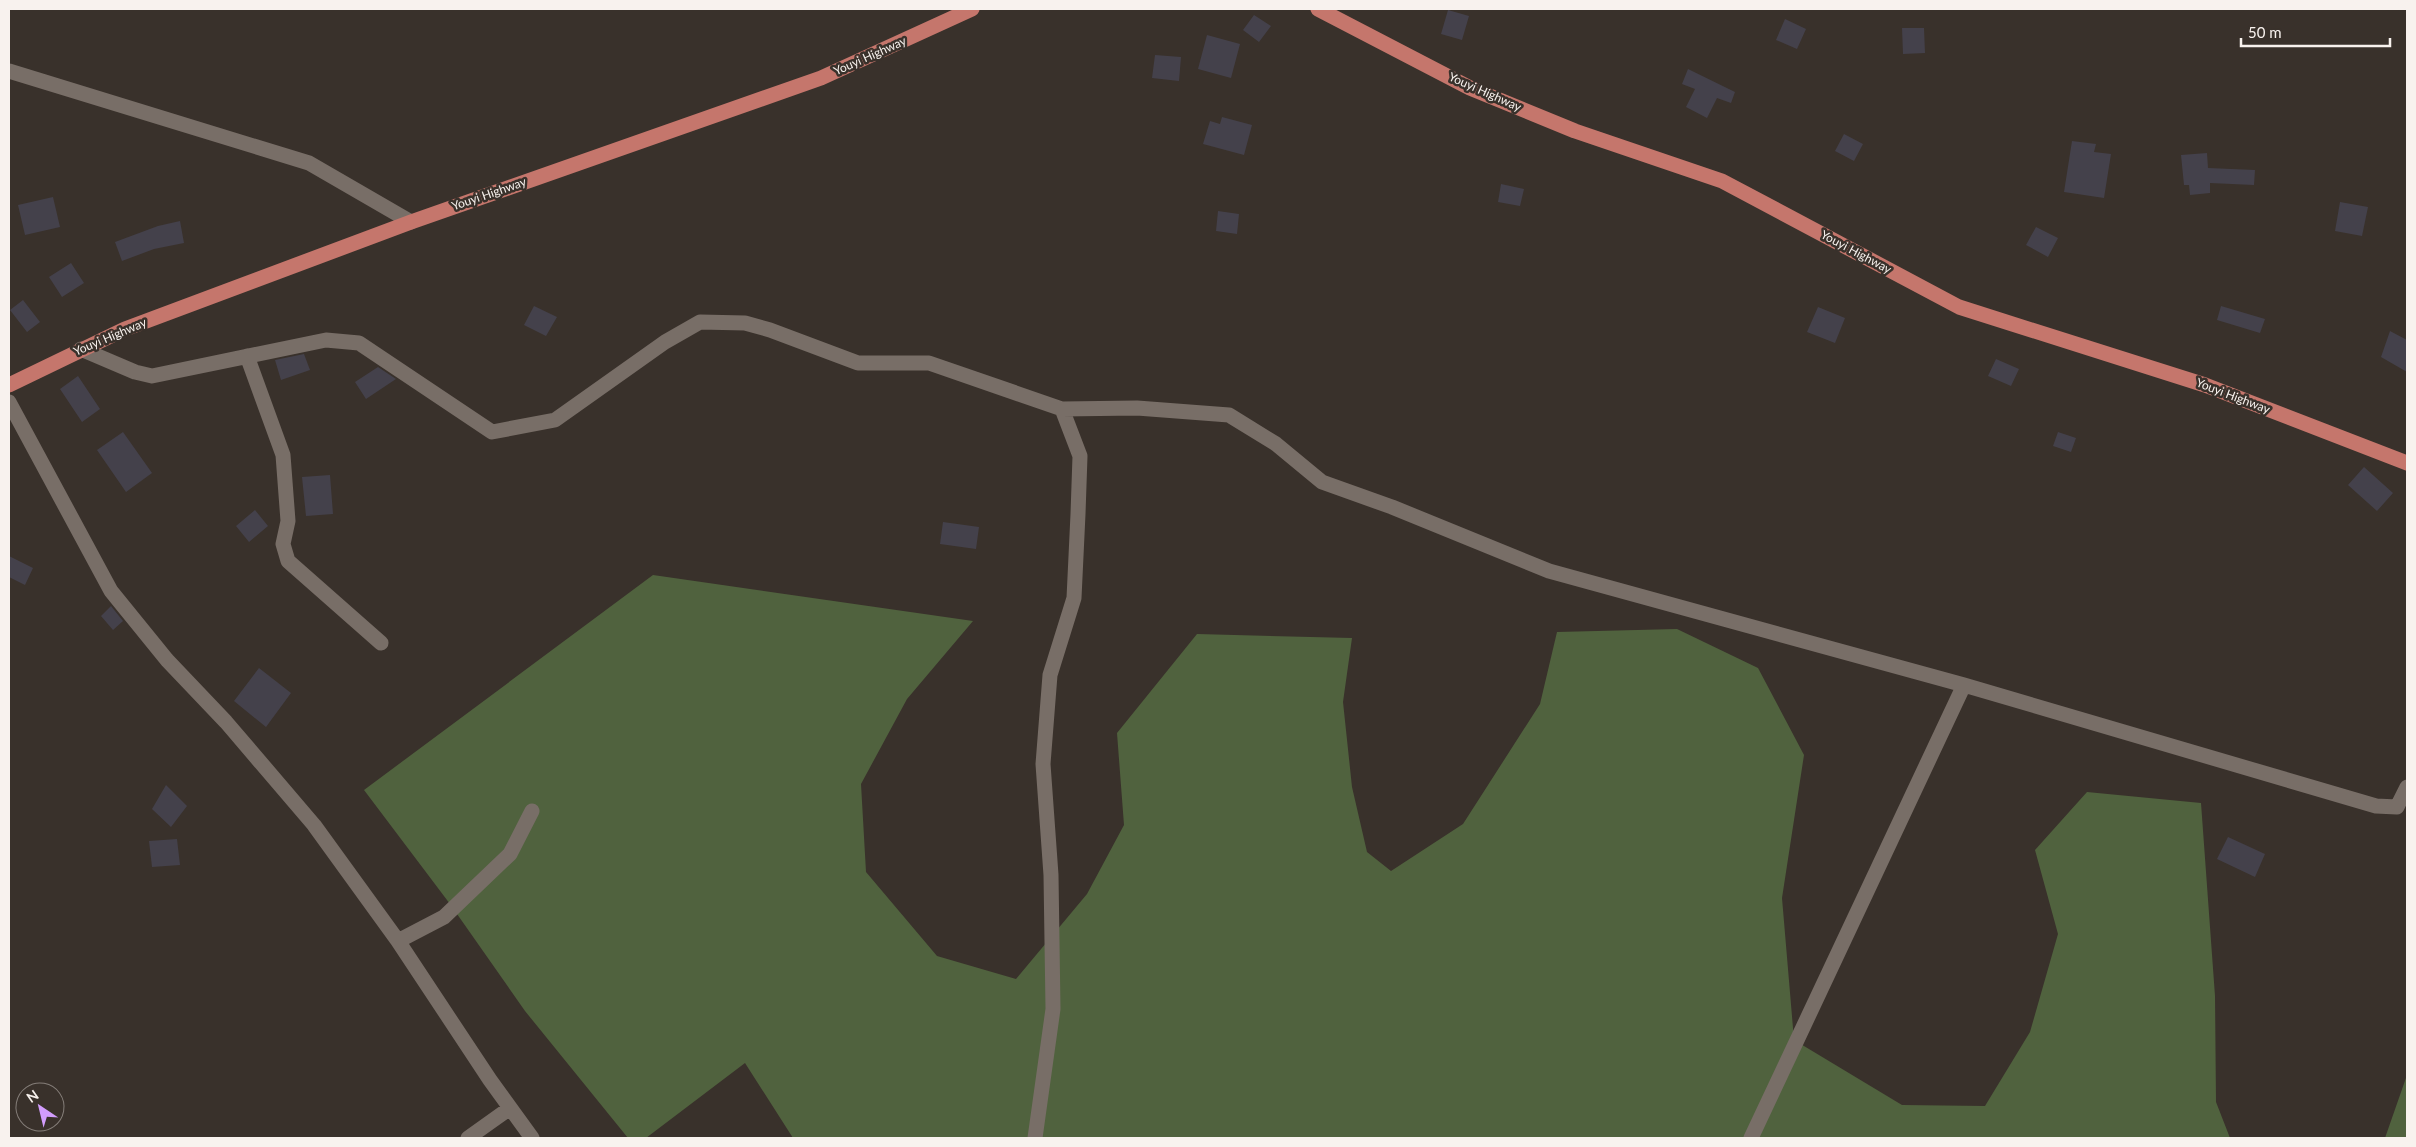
<svg xmlns="http://www.w3.org/2000/svg" width="2416" height="1147" font-family="Lato,sans-serif">
	<style>
		.green { fill: #50623e }
		.building { fill: #44414b }
		.lines { fill: none; stroke-linecap: round; stroke-linejoin: round }
		.minor { stroke: #786e67; stroke-width: 15 }
		.primary { stroke: #c5766c; stroke-width: 15 }
		.labels { text-anchor: middle; stroke-width: 5; stroke-linejoin: round; paint-order: stroke }
		.street-label { font-size: 12px; fill: #f8f2ee; stroke: #39312b }
	</style>
	<rect width="100%" height="100%" fill="#39312b"/>
	<path class="green" d="M653 575 973 621 907 699 861 784 866 872 937 956 1016 979 1087 894 1124 825 1117 733 1197 634 1352 638 1343 702 1352 787 1367 852 1391 871 1463 824 1540 704 1557 632 1677 629 1758 668 1804 755 1782 898 1794 1040 1902 1105 1985 1106 2030 1032 2058 934 2035 850 2087 792 2201 803 2215 996 2216 1102 2230 1138H793L745 1063 646 1138H628L525 1011 450 904 364 790Z
		M2407 1075V1138H2385Z"/>
	<path class="building" d="M1448 10 1469 16 1462 40 1441 34Z
		M1254 15 1271 26 1259 42 1243 30Z
		M1785 19 1806 29 1797 49 1776 40Z
		M1902 28H1924L1925 53 1903 54Z
		M1207 35 1240 44 1231 78 1198 69Z
		M1155 55 1181 57 1179 81 1152 78Z
		M1688 69 1735 92 1731 103 1717 98 1707 118 1686 107 1695 89 1682 84Z
		M1222 117 1252 125 1244 155 1203 144 1210 121 1220 124Z
		M1844 134 1863 144 1854 161 1835 151Z
		M2072 141 2096 144 2094 152 2111 154 2104 198 2064 192Z
		M2207 153 2208 168 2255 170 2254 185 2210 183V193L2190 195 2189 185H2184L2181 155Z
		M1501 184 1524 189 1520 206 1498 202Z
		M53 197 60 227 25 235 18 205Z
		M2340 202 2368 207 2362 236 2335 231Z
		M1218 211 1239 214 1237 234 1216 231Z
		M180 221 184 243 154 249 122 261 115 242 158 226Z
		M2036 227 2058 238 2048 257 2026 245Z
		M71 263 84 283 62 297 49 277Z
		M23 300 40 322 27 332 10 310Z
		M534 306 557 317 546 336 524 325Z
		M2221 306 2265 319 2260 333 2217 320Z
		M1818 307 1845 318 1835 343 1807 332Z
		M2390 331 2407 340V372L2381 357Z
		M304 354 310 370 281 380 275 360Z
		M1996 359 2019 369 2011 386 1988 376Z
		M378 367 396 379 366 399 355 382Z
		M78 376 100 409 82 422 60 389Z
		M123 432 152 473 126 492 97 450Z
		M2058 432 2076 438 2071 452 2053 446Z
		M2364 467 2393 493 2377 511 2348 485Z
		M330 475 333 514 306 516 302 477Z
		M255 510 268 526 249 542 236 526Z
		M943 522 979 527 976 549 940 544Z
		M9 556 33 568 25 585 9 577Z
		M111 606 123 621 113 630 101 616Z
		M259 668 291 693 266 727 234 701Z
		M166 785 187 806 171 827 152 809Z
		M2228 837 2265 854 2255 877 2217 859Z
		M177 839 180 865 152 867 149 841Z"/>
	<g class="lines">
		<path class="minor" d="M9 71 309 163 411 222
			M81 349 135 372 152 376 326 340 359 343 492 432 555 420 665 342 700 322 745 323 770 330 858 363H929L1062 409 1137 408 1229 415 1276 444 1322 482 1392 507 1549 571 1964 685 2376 806 2397 807 2407 787
			M247 356 283 455 288 521 283 544 288 561 381 643
			M9 402 111 591 167 660 226 722 314 825 398 941 490 1080 532 1138
			M398 941 444 917 510 854 532 811
			M468 1138 510 1108
			M1035 1138 1053 1009 1051 875 1043 764 1050 675 1074 598 1078 514 1080 456 1062 409
			M1751 1138 1964 685"/>
		<path class="primary" d="M1318 9 1470 88 1575 131 1722 181 1959 307 2205 385 2407 463
			M9 385 125 329 411 222 821 78 972 9"/>
	</g>
	<g class="labels">
		<g class="street-label">
			<text transform="translate(870 56) rotate(-24)" y="4">Youyi Highway</text>
			<text transform="translate(1485 92) rotate(24)" y="4">Youyi Highway</text>
			<text transform="translate(489 194) rotate(-19)" y="4">Youyi Highway</text>
			<text transform="translate(1856 252) rotate(28)" y="4">Youyi Highway</text>
			<text transform="translate(110 337) rotate(-23)" y="4">Youyi Highway</text>
			<text transform="translate(2233 396) rotate(21)" y="4">Youyi Highway</text>
		</g>
	</g>
	<rect width="2416" height="1147" fill="none" stroke="#f8f2ee" stroke-width="20"/>
	<g transform="translate(40 1107) rotate(325)"><circle r="24" fill="#39312b" stroke="#857e79"/>
	<path d="M0-4L9 19L0 12L-9 19Z" fill="#d29dfd"/>
	<text y="-8" font-size="14" font-weight="bold" text-anchor="middle" fill="#f8f2ee">N</text>
	</g>
	<path d="M2241 38v8h149v-8" fill="none" stroke="#f8f2ee" stroke-width="2.5"/>
	<text x="2248" y="38" font-size="15" fill="#f8f2ee" stroke="#39312b" stroke-width="4" paint-order="stroke">50 m</text>
</svg>
